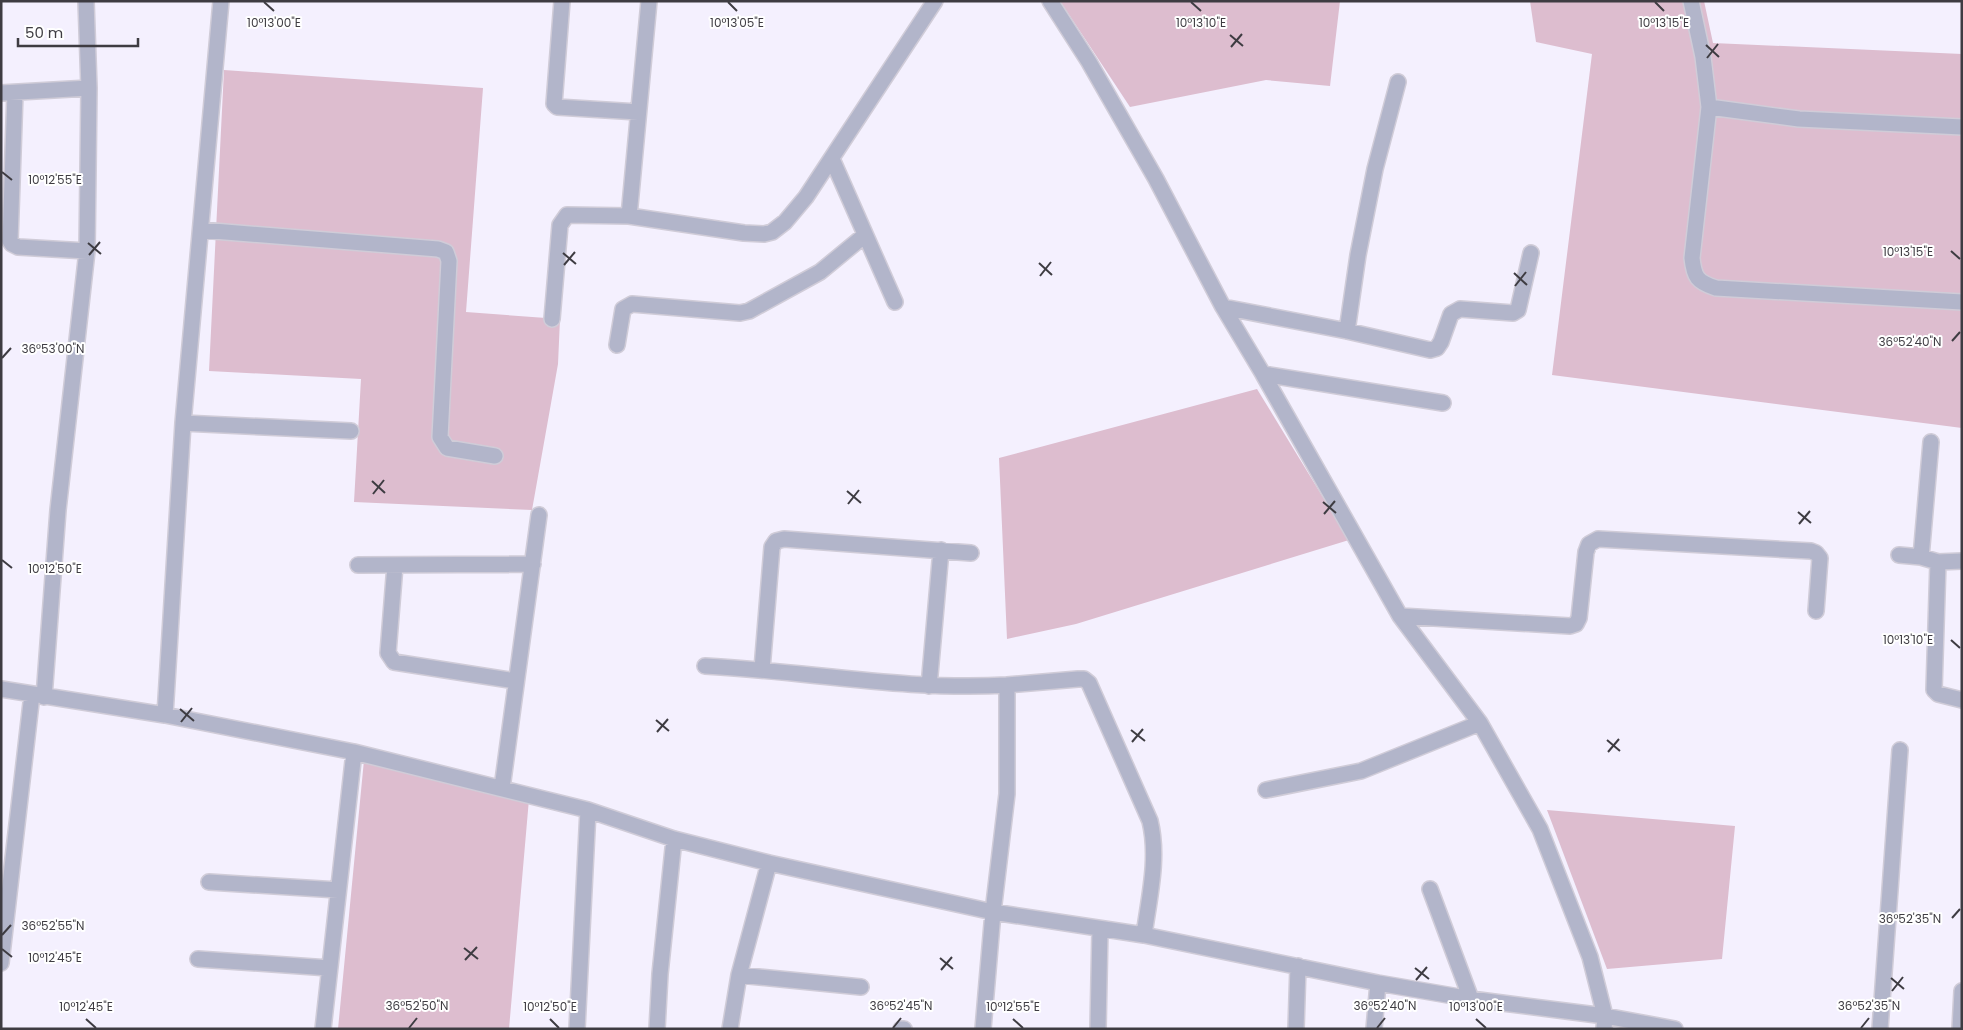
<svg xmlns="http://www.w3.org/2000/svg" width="1963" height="1030" font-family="Poppins,sans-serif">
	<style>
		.green { fill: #ddbdcf }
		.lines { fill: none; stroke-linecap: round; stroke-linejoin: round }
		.minor-casing { stroke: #d0ccd8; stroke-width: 18 }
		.minor { stroke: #b2b5ca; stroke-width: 15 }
		.ticks { fill: none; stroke: #3e3c42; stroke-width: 2 }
		.ticks-label { font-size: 12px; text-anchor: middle; fill: #3e3c42; stroke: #fff; stroke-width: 4; stroke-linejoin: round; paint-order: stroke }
	</style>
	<rect width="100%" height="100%" fill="#f4f0fe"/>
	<path class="green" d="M1060 1H1340L1330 86 1266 80 1130 107Z
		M1530 1H1704L1713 43 1962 54V428L1552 375 1592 54 1536 42Z
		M224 70 483 88 466 312 560 319 558 364 532 510 354 502 361 379 209 371Z
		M1257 389 1349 540 1076 624 1007 639 999 458Z
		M364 760 529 799 509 1029H338Z
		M1547 810 1735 826 1722 959 1607 969Z"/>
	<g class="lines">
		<defs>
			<path id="minor" d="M562 1 554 104 557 107 638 112
				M1050 1 1089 62 1156 179 1223 307 1263 374 1400 616 1480 723 1540 829 1590 957 1605 1016 1604 1029
				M1691 1 1703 57 1709 107 1799 119 1962 127
				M1 93 89 88
				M15 93 10 241 12 244 18 247 87 251
				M1709 107 1692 258C1694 277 1697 282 1716 288L1962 302
				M832 159 895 302
				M629 216 744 233 764 234 772 232 785 222 806 197 935 1
				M201 230 438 249 446 252 449 261 440 437 447 448 495 456
				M1223 307 1347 331 1430 350 1437 348 1441 342 1451 314 1460 309 1513 313 1518 310 1531 253
				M552 319 560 225 567 215 629 216 649 1
				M1347 331 1358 255 1375 169 1398 82
				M617 345 623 309 632 304 740 313 749 311 820 272 865 235
				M1263 374 1443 403
				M183 423 351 431
				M1899 555 1921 557 1938 562 1962 561
				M1921 557 1931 442
				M1938 562 1934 690 1938 694 1962 700
				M358 565 533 564
				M395 565 388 653 394 662 516 681
				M1400 616 1570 626 1576 624 1579 618 1586 552 1589 544 1598 539 1811 551 1816 553 1820 558 1816 611
				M705 666C806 671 906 691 1007 685
				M762 669 772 547 776 541 784 539 971 553
				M929 686 941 550
				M1 689 165 715 354 752 588 810 674 839 769 863 993 912 1144 935 1378 983 1471 999 1605 1016 1675 1029
				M44 697 58 510 87 251 89 88 86 1
				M165 715 183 423 221 1
				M502 788 539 515
				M1266 790 1361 771 1480 723
				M209 882 338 890
				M1430 889 1471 999
				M198 959 329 968
				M1 963 32 694
				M739 975 861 987
				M323 1029 354 752
				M577 1029 588 810
				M657 1029 660 974 674 839
				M730 1029 739 975 769 863
				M901 1029H904
				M983 1029 993 912 1007 794V685L1078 679H1084L1089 683 1150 821C1159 858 1149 898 1144 935
				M1098 1029 1100 929
				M1296 1029 1298 966
				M1374 1029 1378 983
				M1880 1029 1900 750
				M1960 1029 1962 991"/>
		</defs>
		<use href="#minor" class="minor-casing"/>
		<use href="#minor" class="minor"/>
	</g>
	<path class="ticks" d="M264 2 274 11M728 2 737 11M1191 2 1201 11M1655 2 1664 11M1230 35 1243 46M1706 45 1719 57M1231 47 1242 34M1707 58 1718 44M2 172 12 180M88 243 101 254M1951 251 1960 259M563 253 576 264M89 255 100 242M1039 263 1052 275M564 265 575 252M1514 273 1527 285M1040 276 1051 262M1515 286 1526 272M1952 341 1960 332M2 358 11 348M372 481 385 493M847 491 861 503M373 494 384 480M1323 502 1336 513M848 504 859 490M1798 512 1811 523M1324 514 1335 501M1799 524 1810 511M2 560 12 568M1951 640 1960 648M180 709 194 721M656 720 669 731M181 722 192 708M1131 730 1145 741M657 732 668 719M1607 740 1620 751M1132 742 1143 729M1608 752 1619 739M1952 918 1960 909M2 935 11 925M464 948 478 959M2 949 12 957M940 958 953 969M465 960 477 947M1415 968 1429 979M941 970 952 957M1891 978 1904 989M1416 980 1427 967M1892 991 1903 977M86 1019 96 1028M550 1019 559 1028M1013 1019 1023 1028M1476 1019 1486 1028M409 1028 417 1018M893 1028 901 1018M1377 1028 1385 1018M1861 1028 1869 1018"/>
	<g class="ticks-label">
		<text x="1201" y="27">10°13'10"E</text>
		<text x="274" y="27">10°13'00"E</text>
		<text x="737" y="27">10°13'05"E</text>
		<text x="1664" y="27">10°13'15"E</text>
		<text x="55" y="184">10°12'55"E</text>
		<text x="1908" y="256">10°13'15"E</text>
		<text x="1910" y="346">36°52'40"N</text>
		<text x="53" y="353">36°53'00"N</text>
		<text x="55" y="573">10°12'50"E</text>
		<text x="1908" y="644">10°13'10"E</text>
		<text x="1910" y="923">36°52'35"N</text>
		<text x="53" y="930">36°52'55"N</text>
		<text x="55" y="962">10°12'45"E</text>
		<text x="417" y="1010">36°52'50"N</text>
		<text x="901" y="1010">36°52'45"N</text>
		<text x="1385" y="1010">36°52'40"N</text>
		<text x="1869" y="1010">36°52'35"N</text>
		<text x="86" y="1011">10°12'45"E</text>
		<text x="550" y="1011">10°12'50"E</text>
		<text x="1013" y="1011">10°12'55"E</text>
		<text x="1476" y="1011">10°13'00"E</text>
	</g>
	<rect width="1963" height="1030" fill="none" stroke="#3e3c42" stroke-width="5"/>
	<path d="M18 38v8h120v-8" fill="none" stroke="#3e3c42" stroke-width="2.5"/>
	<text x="25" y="38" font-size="15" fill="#3e3c42" stroke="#ffffff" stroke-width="4" paint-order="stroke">50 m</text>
</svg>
